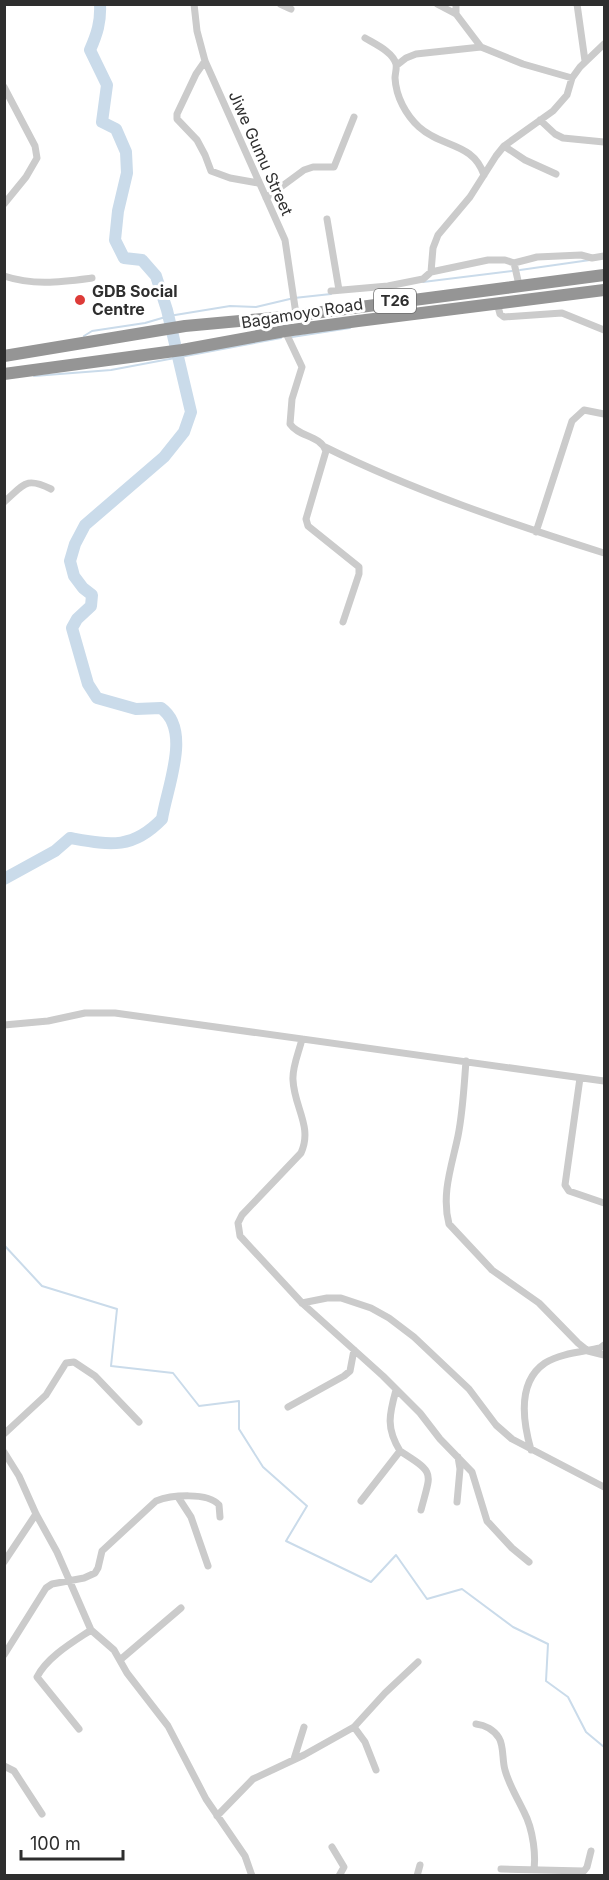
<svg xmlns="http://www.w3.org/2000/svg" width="609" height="1880" font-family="Inter,sans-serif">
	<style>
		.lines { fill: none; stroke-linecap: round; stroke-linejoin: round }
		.stream { stroke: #cadbea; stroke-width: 2 }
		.river { stroke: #cadbea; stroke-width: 12 }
		.street { stroke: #cbcbcb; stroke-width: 7 }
		.highway { stroke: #959595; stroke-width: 12 }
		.poi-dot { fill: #dd3b38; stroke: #fff; stroke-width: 2 }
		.labels { text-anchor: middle; stroke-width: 6; stroke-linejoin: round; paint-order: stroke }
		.shield { fill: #fff; stroke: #6d6d6d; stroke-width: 1.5 }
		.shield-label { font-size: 15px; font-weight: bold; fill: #2e2e2e }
		.street-label { font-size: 16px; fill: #2e2e2e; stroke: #fff }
		.poi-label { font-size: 16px; font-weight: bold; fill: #2e2e2e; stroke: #fff; text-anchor: start }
	</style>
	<rect width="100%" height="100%" fill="#fff"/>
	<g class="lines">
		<path class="stream" d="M520 270 590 260
			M423 282 512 271
			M84 336 92 331 145 323 169 316 230 306 256 307 294 298 331 294
			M292 337 350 328
			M34 376 111 370 281 338
			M4 1245 42 1286 117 1309 111 1366 173 1373 199 1406 239 1401V1429L263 1467 307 1506 286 1541 371 1582 396 1555 427 1599 462 1589 513 1627 548 1644 546 1681 568 1697 586 1732 604 1747"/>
		<path class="river" d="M4 879 55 851 70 838C110 845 132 850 162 819 167 787 192 730 161 708L136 709 97 698 88 684 72 628 77 619 91 606 92 595 83 588 74 576 70 561 75 544 85 525 164 457 184 432 191 412 167 310 156 276 142 260 124 258 115 240 118 211 127 173 126 152 116 129 102 122 107 85 90 50C97 34 101 22 100 4"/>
		<path class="street" d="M194 4 197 31 205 61 285 240 296 314
			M280 4 291 9
			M437 4 456 14 481 47
			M577 4 585 61
			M456 14V4
			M365 38C375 44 393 52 396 64 397 68 395 74 395 78 396 97 406 115 419 127 442 148 473 142 484 175
			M205 61 196 74 177 114V119L197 140 205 155 211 171 230 178 258 183
			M397 65 406 58 416 54 481 47 523 64 572 78
			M4 87 35 146 37 158 26 177 4 204
			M540 120 555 134 563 138 604 142
			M504 146 525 160 556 174
			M266 198 304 170 313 167H334L354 117
			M327 219 339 290
			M514 263 537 257 581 255 592 258 604 256
			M431 272 433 248 438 235 470 197 496 156 504 146 553 111 567 95 572 78 580 67 604 44
			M4 276C34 286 61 282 92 278
			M331 291 388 286 423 279 431 272 488 260H505L514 263 519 285
			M497 303 500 314 504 317 562 313 604 330
			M285 331 302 367 292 399 290 424C299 437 320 435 326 451L306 519 308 526 359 567V574L343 622
			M325 447C414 491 509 523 604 553
			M4 502C24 485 25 476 51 489
			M536 532 572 421 584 410 604 414
			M4 1025 48 1021 85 1013H115L604 1081
			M302 1039C299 1052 292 1067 293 1080 294 1107 313 1127 301 1153L242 1215 238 1223 240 1236 302 1303 383 1376 420 1413 440 1439 472 1472 487 1521 512 1548 529 1562
			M466 1061C464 1086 463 1111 458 1136 452 1165 441 1194 449 1224L492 1270 539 1303 578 1343 588 1351 604 1355
			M580 1078 565 1185 569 1191 604 1203
			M302 1303 327 1298H341L371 1308 389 1318 414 1337 469 1389 496 1425 512 1439 604 1487
			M288 1407 344 1376 350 1371 354 1350
			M4 1434 46 1395 66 1363 74 1362 95 1376 139 1422
			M531 1450C523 1422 517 1382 545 1363 561 1353 582 1352 600 1348L604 1345
			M400 1451C436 1474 431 1471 421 1510
			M4 1452 19 1476 36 1514 57 1552 91 1630 114 1650 127 1673 168 1726 206 1799 245 1856 252 1876
			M178 1497 191 1517 208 1566
			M361 1501 400 1451C386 1428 389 1415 396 1390
			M457 1502 460 1469 458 1457
			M4 1562 36 1514
			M4 1655 46 1588 52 1584 84 1578 95 1573 98 1568 102 1551 156 1501C171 1495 208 1492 219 1505L220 1517
			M120 1660 181 1608
			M476 1724C485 1725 494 1730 499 1738 504 1746 502 1760 505 1770 509 1785 517 1797 524 1812 533 1829 537 1857 533 1876
			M354 1727 385 1693 418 1662
			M79 1729 37 1677C47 1657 73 1642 91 1630
			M294 1759 304 1727
			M4 1766 14 1771 42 1814
			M217 1816 253 1779 304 1755 354 1727 365 1742 376 1770
			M332 1847 344 1867 339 1876
			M501 1869 584 1871 587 1867 591 1851
			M417 1876 420 1865"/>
		<path class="highway" d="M4 356 185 326 284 317 604 275
			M4 374 182 350 285 331 358 321 604 290"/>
	</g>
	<circle class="poi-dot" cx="80" cy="300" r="6"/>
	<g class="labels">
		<rect class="shield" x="374" y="289" width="42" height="24" rx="4.5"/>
		<g class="shield-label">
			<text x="395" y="306">T26</text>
		</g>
		<g class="street-label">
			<text transform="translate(261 153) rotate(66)" y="6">Jiwe Gumu Street</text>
			<text transform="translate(302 313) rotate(-9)" y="6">Bagamoyo Road</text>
		</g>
		<g class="poi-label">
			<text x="92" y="297">GDB Social<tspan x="92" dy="18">Centre</tspan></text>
		</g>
	</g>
	<rect width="609" height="1880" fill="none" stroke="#2e2e2e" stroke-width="12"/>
	<path d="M21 1850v9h102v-9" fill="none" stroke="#2e2e2e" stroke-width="3"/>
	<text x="30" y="1850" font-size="18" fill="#2e2e2e" stroke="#ffffff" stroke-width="4.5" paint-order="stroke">100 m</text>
</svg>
